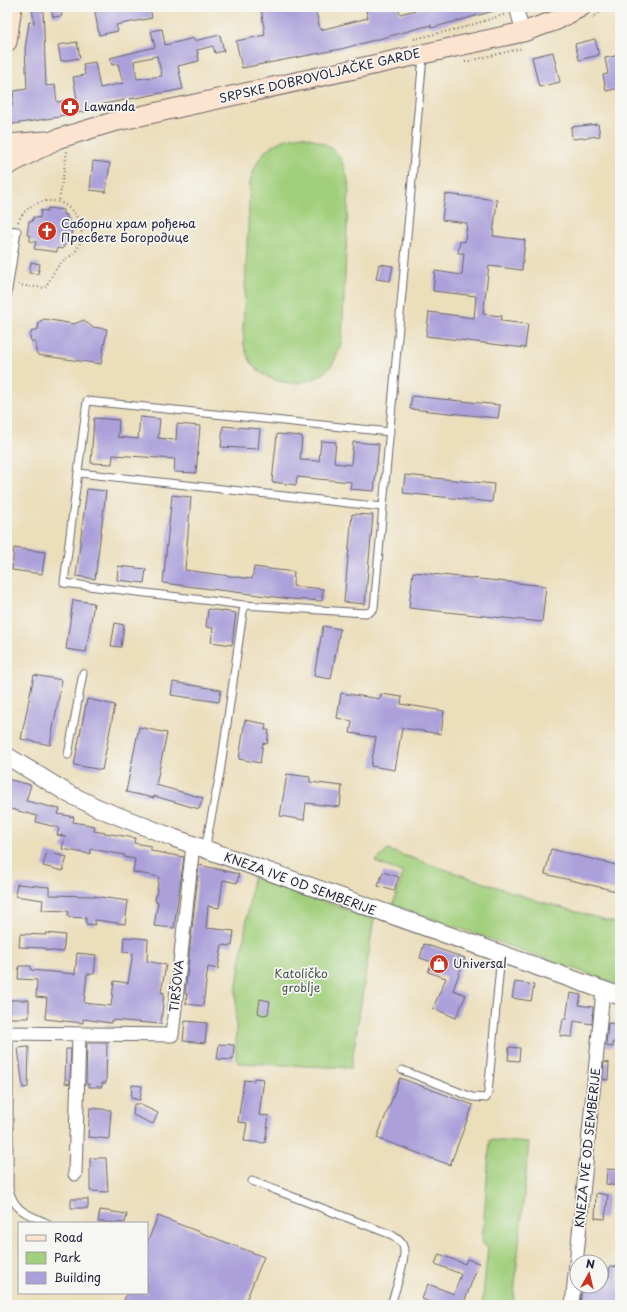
<svg xmlns="http://www.w3.org/2000/svg" width="627" height="1312" font-family="'Playpen Sans',sans-serif">
	<style>
		.green { fill: #a1cf7c; stroke: #62785c }
		.building { fill: #aba0da; fill-rule: evenodd }
		.lines { fill: none; stroke-linecap: round; stroke-linejoin: round }
		.service-casing { stroke: #686468; stroke-width: 9 }
		.minor-casing { stroke: #686468; stroke-width: 15 }
		.tertiary-casing { stroke: #686468; stroke-width: 19 }
		.secondary-casing { stroke: #686468; stroke-width: 21 }
		.path { stroke: #686468; stroke-width: 2; stroke-dasharray: 1 3; stroke-linecap: butt }
		.service { stroke: #fff; stroke-width: 7 }
		.minor { stroke: #fff; stroke-width: 13 }
		.tertiary { stroke: #fff; stroke-width: 17 }
		.secondary { stroke: #fde4d0; stroke-width: 19 }
		.labels { text-anchor: middle; stroke-width: 3.5; stroke-linejoin: round; paint-order: stroke }
		.street-label { font-size: 12px; fill: #22223b; stroke: #f6f6f2 }
		.poi-label { font-size: 12px; fill: #22223b; stroke: #f6f6f2; text-anchor: start }
		.park-label { font-size: 12px; fill: #48564e; stroke: #f6f6f2 }
	</style>
	<rect width="100%" height="100%" fill="#f6f6f2"/>
	<filter id="ink" filterUnits="userSpaceOnUse"><feTurbulence type="fractalNoise" baseFrequency=".025" numOctaves="2"/><feDisplacementMap in="SourceGraphic" scale="8" xChannelSelector="R" yChannelSelector="G"/><feConvolveMatrix kernelMatrix="1 2 1 2 8 2 1 2 1" color-interpolation-filters="sRGB"/></filter>
	<filter id="wash" filterUnits="userSpaceOnUse"><feTurbulence type="fractalNoise" baseFrequency=".012" numOctaves="4" result="noise"/><feDisplacementMap in="SourceGraphic" scale="16" xChannelSelector="R" yChannelSelector="G"/><feGaussianBlur stdDeviation="0.9" result="paint"/><feColorMatrix in="noise" values="0 0 0 0 0 0 0 0 0 0 0 0 0 0 0 0 0 1.4 0 .05"/><feComposite in="paint" operator="in"/></filter>
	<g filter="url(#wash)">
		<rect width="100%" height="100%" fill="#ebdebb"/>
		<path class="green" d="M303 136C335 145 342 153 349 185L342 339C339 352 333 368 321 375 294 392 254 381 245 349 243 344 244 337 243 331L250 183C258 152 270 140 303 136Z
			M388 850 535 900 620 924V985L393 905 403 873 375 862Z
			M253 877 374 919 351 1068 239 1063 236 1059V992Z
			M490 1140 529 1143 513 1305H482L488 1247 482 1243Z"/>
		<g id="blocks">
			<path class="building" d="M32 7H43L46 86 55 85 57 102 77 99 73 77 85 75 83 64 95 62 100 88 123 83 118 64 112 65 110 58 155 47 151 31 162 29 165 45 194 38V41L220 35 224 51 215 53 213 46 197 50 199 61 178 66 183 89 88 107 89 111 59 116V117L7 125 8 107H12L14 91 27 89 25 49 29 22 34 23ZM157 56 162 76 137 79 134 61Z
				M51 7H60L62 16 53 17Z
				M94 7H150L152 18 116 25 118 31 99 35Z
				M261 7H315L320 30 368 18 365 7H398L400 14 427 7H493L494 11 431 28V25L341 49 242 68 236 41 265 35Z
				M595 39 599 55 579 60 575 44Z
				M77 42 80 58 61 61 58 45Z
				M553 52 560 82 539 87 532 57Z
				M620 55V88L606 91 603 75 608 74 605 58Z
				M598 124 600 136 572 139 571 127Z
				M93 161 110 163 106 192 90 190Z
				M445 194 497 200 493 236 525 240 522 270 489 266 483 314 502 316 501 321 528 324 525 348 426 336 429 312 474 318 476 296 433 291 435 271 462 275 464 253H458L460 241 465 242 467 223 442 220Z
				M48 208 63 210V214L67 215V218L72 228 71 237 62 249 57 248V252L34 249 36 242 30 241V235H27L29 221 32 222 33 217 40 218 41 210 47 211Z
				M31 262 40 264 38 274 29 273Z
				M379 264 393 266 390 281 376 279Z
				M44 319 74 324 84 320 92 327 107 329 101 364 38 355 36 352V343L31 341 30 336 32 331 38 329 39 322Z
				M412 396 500 405 498 418 410 409Z
				M140 417 160 419 158 438 176 440 177 424 200 426 196 473 174 472 175 459 113 455 112 464 91 463 94 418 119 420 118 437 138 439Z
				M223 426 260 429 258 449 221 447Z
				M277 434 302 436 300 460 319 461 321 441 336 442 334 463 351 465 353 442 379 444 374 491 350 489 351 482 297 477 296 485 272 482Z
				M405 475 494 484 492 502 403 493Z
				M87 489 106 491 95 579 76 576Z
				M172 495 191 497 185 570 252 579 254 567 294 572 293 586 323 589 322 601 291 599 163 583Z
				M352 514 373 515 365 604 344 602Z
				M14 548 45 552 42 574 12 570Z
				M118 566 146 569 144 583 117 580Z
				M413 572 546 586 542 622 409 608Z
				M73 600 94 603 86 652 66 649Z
				M208 609 236 613 232 645 211 642 213 628 206 627Z
				M115 623 124 625 121 647 111 646Z
				M323 626 340 629 331 679 314 676Z
				M34 675 62 680 50 745 21 739Z
				M173 682 221 690 219 702 171 695Z
				M341 693 380 699 381 694 402 697 401 704 444 711 441 734 402 728 395 770 371 766 376 737 350 733 352 721 337 718Z
				M87 699 115 705 102 770 74 765Z
				M245 720 266 724 265 730H269L267 744 263 743 260 763 239 759Z
				M139 727 167 733 156 785 203 798 199 809 154 796V798L126 792Z
				M287 774 310 777V782L342 786 340 807 306 803 304 820 280 816Z
				M7 779 31 785 26 801 60 809 58 814 74 817 73 822 95 826 94 831 135 838 134 843 151 846V851L184 857 174 928 154 926 158 902 155 901 159 877 133 872 135 859 124 857 125 855 91 849 90 854 62 849 65 836 57 835 59 828 36 822 37 816 7 808Z
				M551 849 620 866V892L545 874Z
				M47 852 67 857 63 871 43 866Z
				M199 865 239 874 237 883 223 880 219 908 208 906 206 928 234 931 232 946 222 945 218 969 208 967 203 1006 186 1004 187 994H185Z
				M383 872 399 877 394 891 378 886Z
				M17 884 49 887V895L93 896 128 901 125 924 95 920V925L86 924V918L68 917V911L42 910 43 900 15 896Z
				M46 933 65 935 63 952 45 950V948L19 947 20 934 46 935Z
				M124 937 148 939 147 961 166 965 161 992 164 993 161 1024 111 1020V1023L83 1019V1023L45 1019 47 998 36 997 37 980 18 979 19 966H31V970L75 974 77 953 96 955 94 974H87L84 1003 111 1006 114 981 128 983 133 953 123 952Z
				M424 944 465 958 453 990 466 995 456 1018 433 1008 446 978 428 972 432 962 420 958Z
				M515 982 534 985 531 1001 512 998Z
				M570 993 581 995 579 1005 593 1007 592 1024 574 1021 572 1037 560 1036 563 1019H566Z
				M260 999 270 1001 268 1014 263 1015 258 1013Z
				M10 1000H29V1018H10Z
				M185 1021 207 1023 205 1043 183 1041Z
				M608 1023 620 1024V1043L613 1042V1047L606 1046Z
				M87 1043H107L106 1083H102V1087H89V1084H86Z
				M219 1044 234 1045 233 1060 217 1059Z
				M29 1047 28 1087 23 1088 18 1048Z
				M509 1047 520 1048 519 1061 508 1060Z
				M66 1049H71L70 1084 65 1083Z
				M604 1062 609 1063 608 1080 602 1079Z
				M254 1078 264 1079 259 1115 269 1116 265 1143 244 1141 247 1123 238 1122 244 1080 254 1081Z
				M400 1078 473 1105 450 1165 377 1138Z
				M132 1085 142 1086 140 1100 131 1098Z
				M134 1104H139L158 1113 153 1124 133 1115Z
				M90 1108 111 1110 109 1139 88 1137Z
				M90 1158H106L108 1192 90 1191Z
				M607 1169 619 1170 617 1186 606 1184Z
				M596 1193 608 1195 605 1219 595 1218Z
				M71 1199H88V1208H71Z
				M100 1210 127 1214 125 1223 98 1222Z
				M158 1216 264 1257 244 1305H122L127 1293H147V1243Z
				M439 1254 465 1264 467 1259 479 1263 463 1305H437L422 1299 428 1284 454 1294 461 1274 435 1264Z
				M610 1266 619 1267 618 1280 620 1281V1305H580L582 1286H601V1276L609 1277Z"/>
		</g>
	</g>
	<g filter="url(#ink)">
		<use href="#blocks" fill-opacity="0" stroke="#686468" stroke-width="1"/>
		<g class="lines">
			<defs>
				<path id="service" d="M7 230 17 231 7 296
					M79 473 383 507
					M244 605 64 583 87 401 390 432
					M68 755 83 673
					M205 849 220 773 244 605 365 613 370 612 374 608 423 56
					M9 1033V1190C15 1212 28 1214 47 1223
					M402 1070 472 1097 486 1098 488 1093 501 955
					M252 1181 392 1235C396 1238 401 1240 403 1246 408 1257 394 1293 391 1305"/>
				<path id="minor" d="M516 7 523 32
					M7 1033 172 1035 193 845
					M75 1174 79 1034
					M572 1305 603 991"/>
				<path id="tertiary" d="M7 756 69 794 98 808 174 838 620 996"/>
				<path id="secondary" d="M7 42 12 7
					M7 144 46 141
					M10 164 57 139 113 122 523 32 557 20 581 7"/>
			</defs>
			<use href="#service" class="service-casing"/>
			<use href="#minor" class="minor-casing"/>
			<use href="#tertiary" class="tertiary-casing"/>
			<use href="#secondary" class="secondary-casing"/>
			<path class="path" d="M592 18 608 7
				M414 39 465 27 506 14
				M465 62 523 48
				M18 222C26 205 41 198 59 202L67 151
				M18 285 45 288C50 280 55 268 62 262 66 258 71 257 75 252 89 234 79 210 59 202"/>
			<use href="#service" class="service"/>
			<use href="#minor" class="minor"/>
			<use href="#tertiary" class="tertiary"/>
			<use href="#secondary" class="secondary"/>
		</g>
	</g>
	<defs>
		<symbol id="pharmacy-disc" viewBox="-11 -11 22 22"><circle r="9.5" fill="#c8321e" stroke="#f6f6f2"/><path d="M-2-6h4v4h4v4h-4v4h-4v-4h-4v-4h4Z" fill="#fff"/></symbol>
		<symbol id="church-disc" viewBox="-11 -11 22 22"><circle r="9.5" fill="#c8321e" stroke="#f6f6f2"/><path d="M-1.2-6h2.4v3.5h3.3v2.4h-3.3V6h-2.4V-.1h-3.3v-2.4h3.3Z" fill="#fff"/></symbol>
		<symbol id="shop-disc" viewBox="-11 -11 22 22"><circle r="9.5" fill="#c8321e" stroke="#f6f6f2"/><path d="M-5-2.5h2.3a2.7 3.5 0 0 1 5.4 0H5L5.5 6h-11ZM-1.5-2.5h3a1.5 2.3 0 0 0-3 0Z" fill="#fff"/></symbol>
	</defs>
	<g fill-rule="evenodd">
		<use href="#pharmacy-disc" x="59" y="96" width="22" height="22"/>
		<use href="#church-disc" x="36" y="220" width="22" height="22"/>
		<use href="#shop-disc" x="428" y="953" width="22" height="22"/>
	</g>
	<g class="labels">
		<g class="street-label">
			<text transform="translate(320 76) rotate(-13)" y="4">SRPSKE DOBROVOLJAČKE GARDE</text>
			<text transform="translate(300 884) rotate(20)" y="4">KNEZA IVE OD SEMBERIJE</text>
			<text transform="translate(177 986) rotate(-84)" y="4">TIRŠOVA</text>
			<text transform="translate(588 1148) rotate(-84)" y="4">KNEZA IVE OD SEMBERIJE</text>
		</g>
		<g class="poi-label">
			<text x="84" y="111">Lawanda</text>
			<text x="61" y="228">Саборни храм рођења<tspan x="61" dy="14">Пресвете Богородице</tspan></text>
			<text x="453" y="968">Universal</text>
		</g>
		<g class="park-label">
			<text x="301" y="978">Katoličko<tspan x="301" dy="14">groblje</tspan></text>
		</g>
	</g>
	<rect width="627" height="1312" fill="none" stroke="#f6f6f2" stroke-width="24"/>
	<rect x="18" y="1222" width="130" height="72" fill="#f6f6f2" stroke="#a1a1a9"/>
	<rect x="26" y="1235" width="20" height="6" fill="#fde4d0" stroke="#a1a1a9"/>
	<text x="54" y="1242" font-size="12" fill="#22223b">Road</text>
	<rect x="26" y="1252" width="20" height="12" fill="#a1cf7c" stroke="#a1a1a9"/>
	<text x="54" y="1262" font-size="12" fill="#22223b">Park</text>
	<rect x="26" y="1272" width="20" height="12" fill="#aba0da" stroke="#a1a1a9"/>
	<text x="54" y="1282" font-size="12" fill="#22223b">Building</text>
	<g transform="translate(589 1274) rotate(8)"><circle r="19" fill="#f6f6f2" stroke="#a1a1a9"/>
	<path d="M0-3L7 15L0 10L-7 15Z" fill="#c8321e"/>
	<text y="-6" font-size="11" font-weight="bold" text-anchor="middle" fill="#22223b">N</text>
	</g>
</svg>
